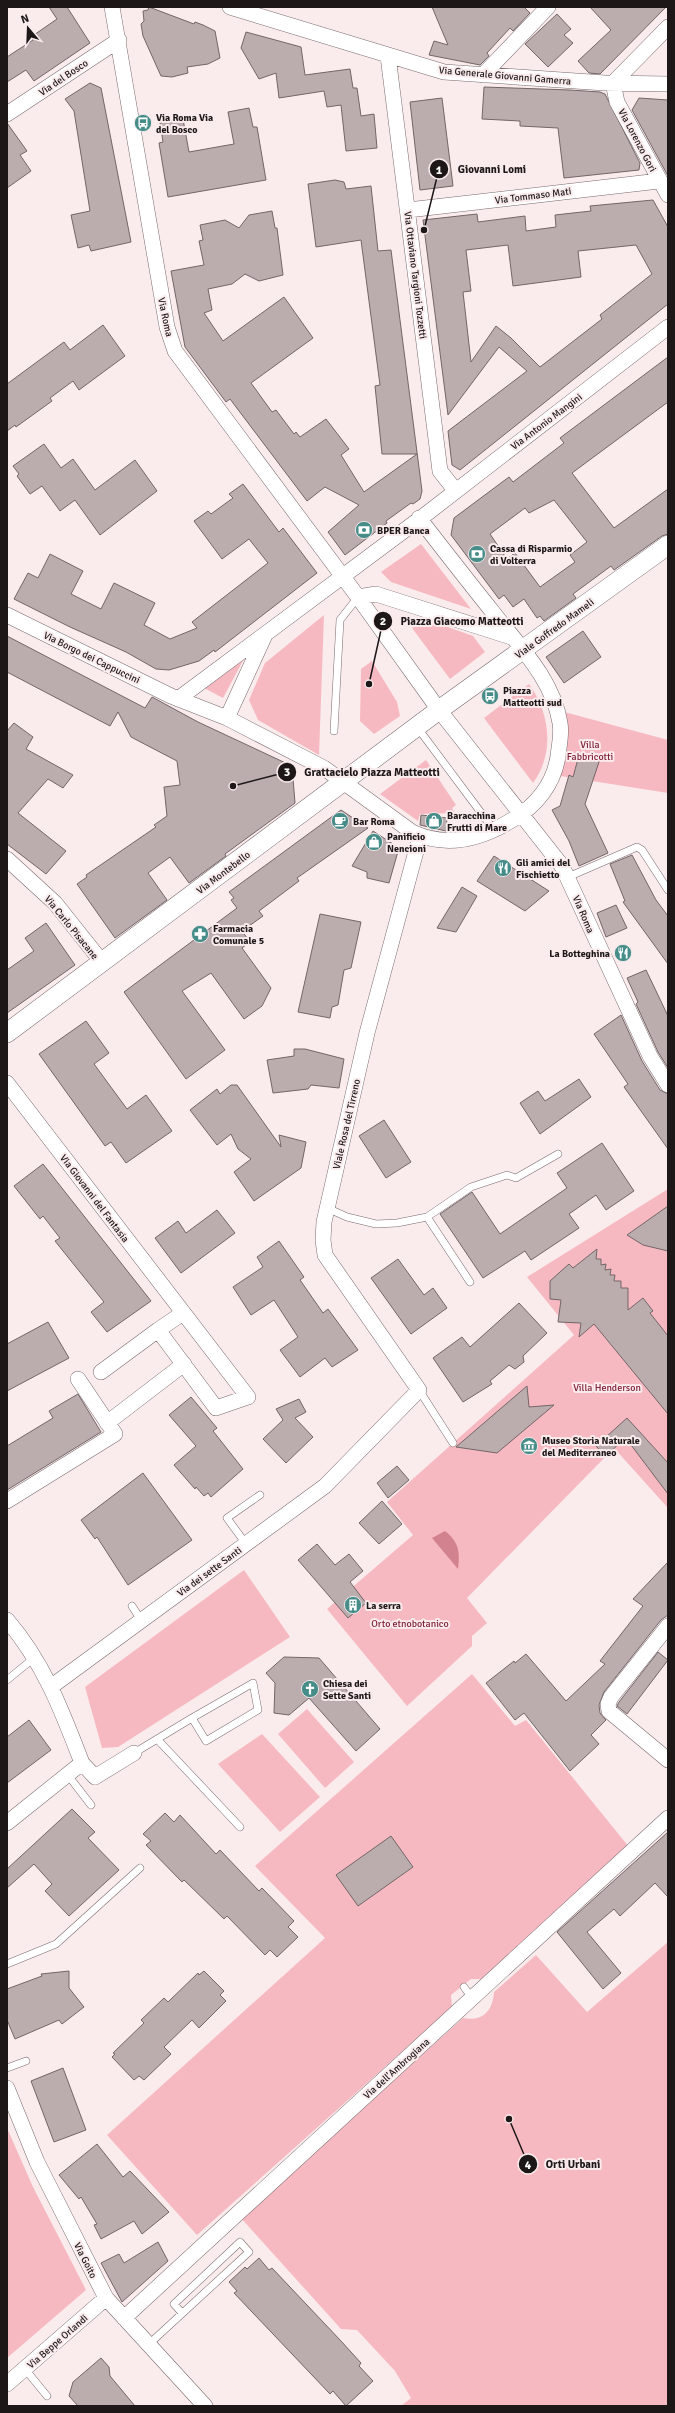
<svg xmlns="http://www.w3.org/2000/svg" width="675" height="2413" font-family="Signika,sans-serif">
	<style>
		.green { fill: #f7b9c1 }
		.water { fill: #d2828e }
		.building { fill: #bbacae; stroke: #736667; fill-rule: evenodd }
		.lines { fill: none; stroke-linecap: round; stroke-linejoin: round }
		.service-casing { stroke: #796b6d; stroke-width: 8 }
		.minor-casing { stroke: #796b6d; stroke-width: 16 }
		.tertiary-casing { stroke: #796b6d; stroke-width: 20 }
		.service { stroke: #fff; stroke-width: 7 }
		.minor { stroke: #fff; stroke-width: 15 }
		.tertiary { stroke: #fff; stroke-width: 19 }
		.labels { text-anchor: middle; stroke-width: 4; stroke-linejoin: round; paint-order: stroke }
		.street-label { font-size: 10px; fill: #1d1718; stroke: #faebec }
		.poi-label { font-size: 10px; font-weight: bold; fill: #1d1718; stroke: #faebec; text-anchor: start }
		.park-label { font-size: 10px; fill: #802139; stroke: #faebec }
		.leader { fill: none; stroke: #1d1718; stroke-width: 1.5 }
		.callout-dot { fill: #1d1718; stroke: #faebec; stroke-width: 1.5 }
		.mark-label { font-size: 12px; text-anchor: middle; font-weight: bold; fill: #fff }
		.callout-label { font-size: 11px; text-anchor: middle; font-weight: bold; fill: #1d1718; stroke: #faebec; stroke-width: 4; stroke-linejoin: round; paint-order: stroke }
	</style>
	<rect width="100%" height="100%" fill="#faebec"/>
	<path class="green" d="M421 544 471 609 391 582 381 572Z
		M324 615 319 755 258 720 249 700 265 663Z
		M425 619 473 636 485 652 450 679 412 628Z
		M247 653 223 698 204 688Z
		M372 661 397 702 400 716 374 734 360 721 361 669Z
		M529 684C550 713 555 753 533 783L484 718Z
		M557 710 668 740V793L554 775Z
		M426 760 456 805 452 808 455 813 420 814 418 821 380 794Z
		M668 1189V1508L614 1448 467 1598 487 1623 472 1636V1646L407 1706 327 1609 413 1535 387 1502 574 1335 527 1277Z
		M244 1570 290 1637 118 1747 102 1748 85 1687Z
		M472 1674 515 1726 526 1720 629 1847 482 1979H471L451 1995 452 2007 197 2235 107 2135 325 1938 255 1866Z
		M307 1709 354 1762 325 1788 278 1734Z
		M262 1734 320 1797 280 1832 218 1764Z
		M668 1942V2406H401L411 2398 395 2371 357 2330 341 2329 241 2218 463 2018C482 2022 493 2011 494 1992L536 1955 587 2012Z
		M7 2128 33 2187 86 2290 7 2358Z"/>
	<path class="water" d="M445 1531C459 1542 460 1552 458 1569L432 1538Z"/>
	<path class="building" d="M49 7H67L90 43 34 81 26 70 7 82V57L33 40 31 37 57 19Z
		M149 7 194 24 195 22 203 25 215 31 220 58 208 64 187 67 188 73 172 77 161 76 143 36 141 24 144 21 143 11 148 10Z
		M432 7H524L530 13 513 31 510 28 487 53 489 56 480 65 429 55 434 41 448 45Z
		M590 7H666L600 74 589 73 578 61 611 30Z
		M557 14 571 29 564 35 573 43 548 67 525 44Z
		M246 32 301 47 305 75 350 69 353 88H357L361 116 374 114 377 148 346 151 341 105 327 107 324 91 279 98 276 73 259 79 241 48Z
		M90 83 101 88 131 242 91 251 89 245 78 248 71 215 90 211 74 111 65 99Z
		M484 87 570 90 600 92 605 94 640 163 639 170 564 178 558 128 520 126V121L482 119Z
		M442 98 453 186 420 190 410 102Z
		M639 98 668 100V176L632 110Z
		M249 108 253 127H257L266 180 168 197 159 143 163 142 160 123 183 119 189 152 234 144 228 112Z
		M7 123 27 151 20 155 31 171 7 188Z
		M335 180 344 182 346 189 371 186 378 251 391 250 422 491 420 499 413 504 411 503 386 521 387 523 345 555 328 532 359 505 325 487 307 501 230 399 226 402 185 347 171 271 204 265 199 241 203 240 200 225 225 220 239 228 249 215 272 211 275 228H277L283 275 259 281 245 274 232 284 208 289 212 310 204 313 223 341 284 297 313 338 251 383 272 412 276 410 294 434 296 432 300 437 326 419 349 449 341 455 364 492 417 454H382L375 386 380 385 361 240 316 247 308 184Z
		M653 200 668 227V304L460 470 452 465 448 431 527 371 499 347 448 415 423 220 477 214 478 222 525 216 526 231 556 227 555 215 591 211 590 206ZM508 245 513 286 581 277 578 251 636 245 652 274 600 315 602 319 540 367 511 338 496 326 471 362 463 292 471 291 466 250Z
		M103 325 125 356 79 390 73 381 50 398 52 401 16 427 15 425 7 431V384L64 342 70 350Z
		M668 357V402L572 473 614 528 668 489V534L662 536 614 570 611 566 573 594 576 598 544 621 540 616 537 618 524 599 513 607 504 595 499 599 451 535 454 518 509 477 513 482 564 443 560 438ZM554 500 587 542 570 555 575 562 540 587 515 553 507 559 490 534 525 508 529 513Z
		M44 444 61 468 73 459 95 490 135 460 157 491 100 535 75 500 60 511 42 486 30 494 17 476 19 474 13 466Z
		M243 484 279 532 283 528 317 573 215 652 214 650 199 661 169 670 156 669 126 652 70 627 14 599 28 573 38 578 50 554 83 571 71 594 101 609 114 583 155 603 144 625 170 639 197 628 192 622 268 563 249 539 222 559 194 521 208 511 211 514 233 498 229 494Z
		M583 631 601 657 564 683 546 657Z
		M7 636 145 708 152 697 198 722 292 766 295 803 225 854 226 856 189 883 170 857 148 873 167 900 115 938 77 884 87 877 86 875 156 827 154 825 167 816 164 787 180 785 177 761 131 737 118 712 110 726 7 672Z
		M14 723 33 737 26 749 73 775 63 788 48 779 18 813 66 851 46 874 7 844V731Z
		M579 755 600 759 585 804 608 853 579 866 569 841 552 810 560 806 569 775 573 777Z
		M341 810 368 828 297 878 299 881 259 911 263 916 242 931 250 942 242 948 271 988 262 1006 244 1019 211 973 182 991 225 1050 186 1079 124 992 237 908 231 900 234 898 229 892Z
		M421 815 447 818 446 831 420 825Z
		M373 831 399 848 389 883 367 878V872L352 866Z
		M632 855 656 900 668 916V964L623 902 625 901 610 864Z
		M494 856 549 891 525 911 477 881Z
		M462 887 477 896 456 932 437 928Z
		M616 905 627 928 606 937 597 913Z
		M320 914 361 922 351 968 344 970 338 1005 332 1007 330 1018 298 1012Z
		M46 923 75 965 7 1013V970L34 951 25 938Z
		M646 970 668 1016V1068L658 1052 636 1004 638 1002 627 978Z
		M621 1015 642 1061 660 1090 668 1094V1149L624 1087 628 1084 594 1034Z
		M86 1021 109 1053 94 1064 127 1109 146 1095 172 1131 126 1163 111 1142 105 1146 39 1054Z
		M294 1049H305L344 1059 339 1088 311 1085 308 1089 273 1093 267 1060 294 1056Z
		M579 1079 591 1097 540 1134 520 1103 538 1091 545 1101Z
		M231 1085H237L281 1147 279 1135 306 1142 301 1168 254 1201 234 1172 251 1159 238 1149 231 1134 217 1145 190 1110 217 1089 220 1094Z
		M384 1120 411 1162 386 1178 359 1136Z
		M602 1143 634 1191 606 1210 596 1195 569 1214 579 1228 531 1260 525 1251 483 1278 440 1214 472 1192 500 1234 567 1188 557 1173Z
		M43 1164 151 1301 107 1332 91 1312 104 1302 55 1241 60 1238 43 1216 40 1219 14 1186Z
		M668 1206V1251L643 1245 627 1235Z
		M217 1210 235 1233 181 1273 155 1238 178 1221 186 1233Z
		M279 1241 304 1277 300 1280 323 1313 328 1309 358 1350 332 1367 325 1358 300 1377 280 1350 298 1337 274 1300 251 1315 233 1287 263 1267 257 1257Z
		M597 1249 596 1259H601V1265L606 1264 605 1270 611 1269 610 1275H615L614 1281H621V1288H628V1310L643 1298 653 1311 650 1313 668 1336V1414L594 1324 579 1337 581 1323 558 1322 561 1300 550 1299V1281L569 1264 573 1268Z
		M398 1259 424 1295 433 1288 447 1308 411 1334 371 1278Z
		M519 1303 547 1333 523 1356 524 1362 515 1369 509 1365 490 1381 492 1384 463 1402 433 1358 462 1337 470 1347Z
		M48 1322 69 1358 7 1391V1344Z
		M527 1386 529 1407 554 1405 497 1453 456 1447Z
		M78 1394 101 1432 7 1490V1446L53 1418 49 1411Z
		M191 1397 217 1428 213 1431 243 1469 211 1497 208 1493 204 1496 196 1487 195 1489 174 1465 196 1446 169 1415Z
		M299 1399 306 1412 295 1418 313 1437 286 1463 263 1439 283 1420 276 1409Z
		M627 1418 668 1463V1494L625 1437 606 1457 596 1446Z
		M397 1466 409 1480 388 1498 377 1483Z
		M143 1473 192 1540 128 1585 97 1537 95 1539 81 1520Z
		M382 1501 402 1524 379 1544 359 1523Z
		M317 1544 335 1565 349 1554 363 1571 350 1582 366 1603 348 1618 298 1560Z
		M668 1562V1615L661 1620 604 1692 599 1705 600 1713 606 1720 591 1735 599 1744 570 1771 524 1713 515 1720 486 1683 514 1661 515 1663 526 1654 566 1701 605 1664 600 1661 643 1606 633 1599Z
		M658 1652 668 1660 627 1714 617 1706 619 1702Z
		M284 1657 319 1658 380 1729 356 1751 309 1698 289 1715 274 1713 275 1683 266 1673Z
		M29 1720 51 1750 7 1783V1737Z
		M72 1809 95 1832 88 1838 119 1870 69 1916 45 1891 52 1884 34 1864 7 1888V1869Z
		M165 1813 174 1822 180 1815 216 1854 220 1850 259 1891 262 1888 294 1921 288 1927 298 1937 277 1957 270 1950 265 1955 227 1916 224 1919 184 1880 182 1882 146 1845 151 1841 143 1834Z
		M668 1832V1897L655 1883 620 1916 614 1909 587 1932 621 1973 603 1989 557 1932Z
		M391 1836 413 1867 358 1906 336 1875Z
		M69 1971V1988L84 2007 62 2024 59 2020 15 2039 7 2020V1989L42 1976 41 1974Z
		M204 1971 224 1991 220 1995 226 2001 199 2028 192 2020 164 2047 171 2054 144 2080 139 2076 134 2080 112 2057 115 2054 113 2053 144 2023 141 2020 164 1998 168 2002 198 1973 199 1975Z
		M63 2068 86 2130 54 2142 31 2081Z
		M97 2144 123 2177 130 2171 169 2212 142 2234 134 2221 101 2239 94 2225 97 2224 81 2197 79 2199 59 2175Z
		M158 2242 168 2261 122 2302 101 2263 119 2254 124 2263Z
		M259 2258 269 2270 272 2268 341 2341 361 2363 359 2366 373 2381 346 2406 333 2391 330 2394 234 2293 237 2291 229 2282 245 2267 247 2269Z
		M101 2358 109 2367 110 2376 135 2406H78L69 2396 73 2382Z"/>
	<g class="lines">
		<defs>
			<path id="service" d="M417 727 494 830
				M334 731 340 620 358 597
				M568 877 637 847 642 850 668 890
				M327 1208 347 1217 376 1224 397 1223 427 1217 471 1187 507 1175 516 1178 558 1154
				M427 1217 470 1282
				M419 1390 453 1443
				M246 1544 227 1518 260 1495
				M132 1606 141 1620
				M7 1680 34 1658
				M157 1739 240 1827
				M134 1753 192 1718 206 1741 258 1710 253 1683 192 1718
				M67 1774 91 1805
				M7 1964 56 1944 140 1868
				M464 1987 472 1998
				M7 2068 26 2061
				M149 2344 249 2252 240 2242 174 2304 182 2313
				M25 2369 47 2396"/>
			<path id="minor" d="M112 7 167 327 175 351 358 597 439 710 562 866 650 1056 668 1085
				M230 7 444 72 605 83 668 84
				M388 56 440 471 455 490
				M483 75 548 7
				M613 83 617 102 668 195
				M613 83 668 27
				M7 114 119 40
				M408 210 659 181
				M358 597 376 594 511 637
				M7 615 171 696 227 718 324 768 412 832C446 848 481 839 512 820 536 806 554 784 558 756 559 746 562 734 560 723 553 679 518 645 492 611 467 580 443 549 419 518
				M178 699 425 515 668 327
				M227 718 265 635
				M7 859 55 903 102 962
				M7 1083 248 1397 216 1408 158 1330 183 1313
				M101 1372 158 1330
				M107 1423 184 1364
				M7 1501 115 1434 78 1379
				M7 1620C44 1663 62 1711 82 1763
				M668 1626 611 1697 608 1704 609 1711 668 1760
				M52 1686 325 1486 419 1390 325 1255 323 1240 324 1222 367 1033 418 844 422 837
				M7 1823 82 1763 95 1777 134 1753
				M7 2088 37 2162 106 2298 205 2406
				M124 2318 668 1818
				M7 2384 106 2298"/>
			<path id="tertiary" d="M7 1033 439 710 668 545"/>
		</defs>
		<use href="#service" class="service-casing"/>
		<use href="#minor" class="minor-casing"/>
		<use href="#tertiary" class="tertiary-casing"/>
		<use href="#service" class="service"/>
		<use href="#minor" class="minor"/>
		<use href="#tertiary" class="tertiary"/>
	</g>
	<defs>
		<symbol id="bus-disc" viewBox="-11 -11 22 22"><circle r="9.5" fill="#468d89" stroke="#faebec"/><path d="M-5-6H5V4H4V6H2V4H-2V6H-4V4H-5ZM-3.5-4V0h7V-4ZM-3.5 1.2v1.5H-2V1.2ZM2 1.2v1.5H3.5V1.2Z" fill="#fff"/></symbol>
		<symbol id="bank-disc" viewBox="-11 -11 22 22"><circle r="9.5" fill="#468d89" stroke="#faebec"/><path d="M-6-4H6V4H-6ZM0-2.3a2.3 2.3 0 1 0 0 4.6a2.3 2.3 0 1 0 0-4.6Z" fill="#fff"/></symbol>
		<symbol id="cafe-disc" viewBox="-11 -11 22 22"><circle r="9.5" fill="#468d89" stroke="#faebec"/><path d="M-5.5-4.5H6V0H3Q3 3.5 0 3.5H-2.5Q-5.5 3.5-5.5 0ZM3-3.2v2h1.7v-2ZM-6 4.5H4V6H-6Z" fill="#fff"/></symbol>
		<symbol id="shop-disc" viewBox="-11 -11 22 22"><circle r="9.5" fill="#468d89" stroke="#faebec"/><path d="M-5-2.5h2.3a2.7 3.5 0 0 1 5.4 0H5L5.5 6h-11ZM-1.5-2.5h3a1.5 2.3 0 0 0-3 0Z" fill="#fff"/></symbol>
		<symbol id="restaurant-disc" viewBox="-11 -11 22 22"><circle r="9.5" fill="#468d89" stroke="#faebec"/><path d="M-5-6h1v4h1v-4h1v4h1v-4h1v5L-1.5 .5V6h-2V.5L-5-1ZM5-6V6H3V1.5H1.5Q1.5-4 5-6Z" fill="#fff"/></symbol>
		<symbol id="pharmacy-disc" viewBox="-11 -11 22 22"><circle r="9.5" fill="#468d89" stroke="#faebec"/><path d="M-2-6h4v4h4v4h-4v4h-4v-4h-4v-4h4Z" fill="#fff"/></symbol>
		<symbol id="museum-disc" viewBox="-11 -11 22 22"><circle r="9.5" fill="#468d89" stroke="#faebec"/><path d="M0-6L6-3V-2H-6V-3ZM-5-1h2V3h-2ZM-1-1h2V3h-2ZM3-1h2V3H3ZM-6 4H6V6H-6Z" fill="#fff"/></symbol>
		<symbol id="building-disc" viewBox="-11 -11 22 22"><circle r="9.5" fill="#468d89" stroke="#faebec"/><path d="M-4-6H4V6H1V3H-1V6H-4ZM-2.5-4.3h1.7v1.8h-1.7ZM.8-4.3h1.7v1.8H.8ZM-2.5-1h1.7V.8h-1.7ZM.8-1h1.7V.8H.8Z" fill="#fff"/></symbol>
		<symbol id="church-disc" viewBox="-11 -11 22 22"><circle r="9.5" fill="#468d89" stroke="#faebec"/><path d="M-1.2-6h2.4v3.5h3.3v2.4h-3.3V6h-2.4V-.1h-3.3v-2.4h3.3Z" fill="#fff"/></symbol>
	</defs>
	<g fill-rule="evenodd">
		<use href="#bus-disc" x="133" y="113" width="20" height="20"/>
		<use href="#bank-disc" x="354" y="520" width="20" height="20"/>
		<use href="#bank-disc" x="467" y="544" width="20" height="20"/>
		<use href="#bus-disc" x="480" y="686" width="20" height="20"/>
		<use href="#cafe-disc" x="330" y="811" width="20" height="20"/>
		<use href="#shop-disc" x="424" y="811" width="20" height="20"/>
		<use href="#shop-disc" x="364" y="832" width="20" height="20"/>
		<use href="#restaurant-disc" x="493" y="858" width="20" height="20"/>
		<use href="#pharmacy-disc" x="190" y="924" width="20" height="20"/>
		<use href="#restaurant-disc" x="613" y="943" width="20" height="20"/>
		<use href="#museum-disc" x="519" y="1436" width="20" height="20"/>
		<use href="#building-disc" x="343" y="1595" width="20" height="20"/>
		<use href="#church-disc" x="300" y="1679" width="20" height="20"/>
	</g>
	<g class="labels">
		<g class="street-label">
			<text transform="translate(505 75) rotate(5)" y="4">Via Generale Giovanni Gamerra</text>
			<text transform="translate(63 77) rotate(-34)" y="4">Via del Bosco</text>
			<text transform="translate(638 140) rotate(62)" y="4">Via Lorenzo Gori</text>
			<text transform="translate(533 195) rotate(-7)" y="4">Via Tommaso Mati</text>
			<text transform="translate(416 275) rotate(83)" y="4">Via Ottaviano Targioni Tozzetti</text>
			<text transform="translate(166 317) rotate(78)" y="4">Via Roma</text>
			<text transform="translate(546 421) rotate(-37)" y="4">Via Antonio Mangini</text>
			<text transform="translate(554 628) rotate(-36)" y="4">Viale Goffredo Mameli</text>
			<text transform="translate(92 657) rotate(26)" y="4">Via Borgo dei Cappuccini</text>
			<text transform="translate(223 872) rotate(-37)" y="4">Via Montebello</text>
			<text transform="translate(584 914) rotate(67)" y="4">Via Roma</text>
			<text transform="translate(72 927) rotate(51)" y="4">Via Carlo Pisacane</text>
			<text transform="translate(346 1124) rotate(-77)" y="4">Viale Rosa del Tirreno</text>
			<text transform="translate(95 1198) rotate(53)" y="4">Via Giovanni del Fantasia</text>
			<text transform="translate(209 1571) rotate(-36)" y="4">Via dei sette Santi</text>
			<text transform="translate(396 2068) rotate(-42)" y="4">Via dell'Ambrogiana</text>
			<text transform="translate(86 2260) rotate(63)" y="4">Via Goito</text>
			<text transform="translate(57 2341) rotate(-41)" y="4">Via Beppe Orlandi</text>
		</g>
		<g class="poi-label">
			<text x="156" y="121">Via Roma Via<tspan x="156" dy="12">del Bosco</tspan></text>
			<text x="377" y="534">BPER Banca</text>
			<text x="490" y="552">Cassa di Risparmio<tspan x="490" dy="12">di Volterra</tspan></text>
			<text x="503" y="694">Piazza<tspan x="503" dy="12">Matteotti sud</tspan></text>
			<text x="447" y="819">Baracchina<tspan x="447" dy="12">Frutti di Mare</tspan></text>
			<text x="353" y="825">Bar Roma</text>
			<text x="387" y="840">Panificio<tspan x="387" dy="12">Nencioni</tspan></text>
			<text x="516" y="866">Gli amici del<tspan x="516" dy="12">Fischietto</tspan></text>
			<text x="213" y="932">Farmacia<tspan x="213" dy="12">Comunale 5</tspan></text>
			<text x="610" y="957" text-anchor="end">La Botteghina</text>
			<text x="542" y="1444">Museo Storia Naturale<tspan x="542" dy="12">del Mediterraneo</tspan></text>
			<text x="366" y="1609">La serra</text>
			<text x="323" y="1687">Chiesa dei<tspan x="323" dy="12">Sette Santi</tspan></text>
		</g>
		<g class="park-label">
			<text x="590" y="748">Villa<tspan x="590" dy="12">Fabbricotti</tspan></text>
			<text x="607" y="1391">Villa Henderson</text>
			<text x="410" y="1627">Orto etnobotanico</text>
		</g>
	</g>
	<path class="leader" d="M424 230L439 169M369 684L383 621M233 786L287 772M509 2119L528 2164"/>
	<g class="callout-dot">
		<circle cx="424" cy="230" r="4"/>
		<circle cx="369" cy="684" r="4"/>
		<circle cx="233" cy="786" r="4"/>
		<circle cx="509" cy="2119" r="4"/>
		<circle cx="439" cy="169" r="10"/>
		<circle cx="383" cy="621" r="10"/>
		<circle cx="287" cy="772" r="10"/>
		<circle cx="528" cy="2164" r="10"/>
	</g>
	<g class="mark-label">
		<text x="439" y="174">1</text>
		<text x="383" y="625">2</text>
		<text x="287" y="776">3</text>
		<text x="528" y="2169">4</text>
	</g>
	<g class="callout-label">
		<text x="492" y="173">Giovanni Lomi</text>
		<text x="462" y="625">Piazza Giacomo Matteotti</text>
		<text x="372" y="776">Grattacielo Piazza Matteotti</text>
		<text x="573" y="2168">Orti Urbani</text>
	</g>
	<rect width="675" height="2413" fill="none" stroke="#1d1718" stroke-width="16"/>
	<g transform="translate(28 28) rotate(341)" stroke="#faebec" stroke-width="3" paint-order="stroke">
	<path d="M0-3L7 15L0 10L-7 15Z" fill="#1d1718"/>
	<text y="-6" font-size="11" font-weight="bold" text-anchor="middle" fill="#1d1718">N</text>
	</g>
</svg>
